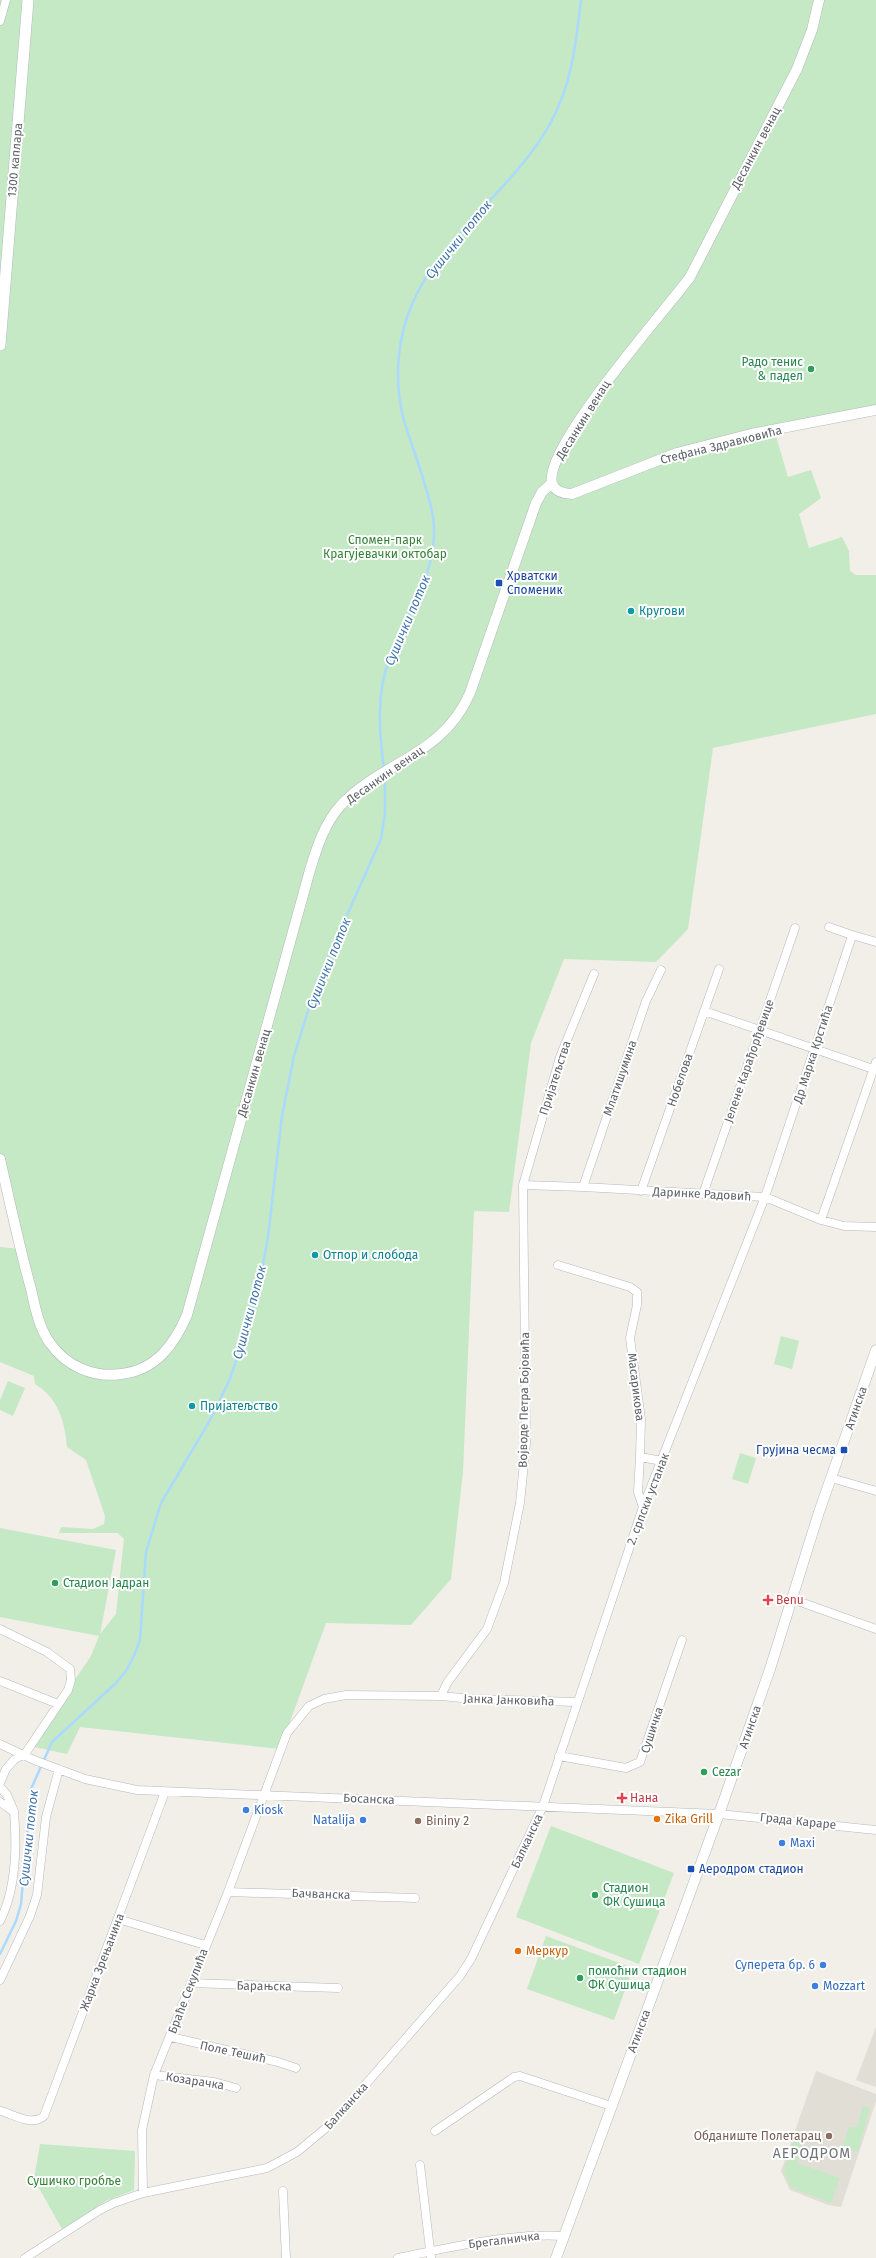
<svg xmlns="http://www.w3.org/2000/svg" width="876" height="2258" font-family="'Fira Sans',sans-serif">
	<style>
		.education { fill: #e1ded6 }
		.green { fill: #c5e8c5 }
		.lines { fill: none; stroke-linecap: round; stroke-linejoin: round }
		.stream { stroke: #aadaff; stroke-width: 2.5 }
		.minor-casing { stroke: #b5b8bc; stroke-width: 9 }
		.tertiary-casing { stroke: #b5b8bc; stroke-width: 11 }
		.secondary-casing { stroke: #b6babf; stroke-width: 12 }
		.minor { stroke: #fff; stroke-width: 8 }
		.tertiary { stroke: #fff; stroke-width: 10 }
		.secondary { stroke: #fff; stroke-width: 11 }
		.leisure-dot { fill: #2e9e5b; stroke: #fff; stroke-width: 1.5 }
		.transit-dot { fill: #1a4fb4; stroke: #fff; stroke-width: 1.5 }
		.culture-dot { fill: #0f9aa8; stroke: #fff; stroke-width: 1.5 }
		.health-dot { fill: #e0444e; stroke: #fff; stroke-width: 1.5 }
		.shop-dot { fill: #3f7fe0; stroke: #fff; stroke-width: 1.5 }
		.food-dot { fill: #e8710a; stroke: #fff; stroke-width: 1.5 }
		.education-dot { fill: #8d6e63; stroke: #fff; stroke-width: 1.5 }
		.labels { text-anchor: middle; stroke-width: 4; stroke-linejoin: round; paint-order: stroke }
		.street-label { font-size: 12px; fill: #5f6368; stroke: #fff }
		.leisure-label { font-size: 12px; fill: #27864d; stroke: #fff; text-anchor: start }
		.park-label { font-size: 12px; fill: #348238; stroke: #fff }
		.transit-label { font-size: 12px; fill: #164399; stroke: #fff; text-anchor: start }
		.culture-label { font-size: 12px; fill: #0d838f; stroke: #fff; text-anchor: start }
		.health-label { font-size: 12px; fill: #be3a42; stroke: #fff; text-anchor: start }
		.shop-label { font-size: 12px; fill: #366cbe; stroke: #fff; text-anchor: start }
		.food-label { font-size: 12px; fill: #c56008; stroke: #fff; text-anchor: start }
		.education-label { font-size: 12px; fill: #785e54; stroke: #fff; text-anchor: start }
		.water-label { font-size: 13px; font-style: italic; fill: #4174aa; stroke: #fff }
		.quarter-label { font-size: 14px; letter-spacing: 1px; fill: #70757a; stroke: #fff }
	</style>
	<rect width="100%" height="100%" fill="#f1efe8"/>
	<path class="education" d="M876 2027V2087L856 2080Z
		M816 2071 876 2094V2101L841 2207 828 2205 790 2190 781 2171Z"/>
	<path class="green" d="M0 0H876V405L773 426 788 477 811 470 821 498 799 514 809 548 842 537 849 551 850 571 856 575H876V714L713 748 688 929 656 962 564 959 531 1043 509 1212 474 1211 463 1472 451 1579 411 1625 326 1623 280 1749 80 1727 67 1754 30 1746 91 1656 99 1636 0 1617V1528L116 1550 100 1634 116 1614 124 1539 118 1533H59L61 1527 93 1529 104 1524 105 1516 86 1460 67 1447C65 1421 58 1398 35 1384L34 1376 0 1362V1247L20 1249 0 1159Z
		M781 1336 799 1341 792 1369 774 1364Z
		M8 1381 25 1388 13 1416 0 1410V1400Z
		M740 1453 756 1458 748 1484 732 1479Z
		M551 1826 674 1873 639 1964 516 1917Z
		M546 1936 633 1968 614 2020 527 1989Z
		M863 2106 870 2108 858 2152 843 2147 849 2127H857Z
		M796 2134 803 2135 797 2163 840 2178 831 2203 790 2187 784 2171Z
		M40 2144 135 2151 134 2190 106 2201 62 2229 34 2179Z"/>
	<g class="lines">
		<path class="stream" d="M384 769C379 732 376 693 390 657 407 613 436 576 434 527 434 512 428 496 424 482 418 460 409 439 403 417 394 380 397 337 413 302 444 232 515 189 551 122 572 84 576 42 581 0
			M0 1954 16 1921 21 1904 31 1789 52 1742 116 1683 126 1671 134 1656 140 1640 146 1552 161 1503 209 1422 229 1381 245 1336 259 1286 268 1237 282 1116 294 1056 317 982 381 839 385 813V774"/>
		<defs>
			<path id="minor" d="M0 21 6 0
				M852 935 876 942
				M704 1011 876 1070
				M523 1185 583 1187 765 1197 821 1220 844 1226 876 1227
				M583 1187 646 1001 661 970
				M641 1191 719 969
				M703 1194 795 928
				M821 1220 876 1062
				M558 1265 630 1287 637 1292V1305L630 1338 641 1419 640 1457 662 1461
				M640 1457 638 1492 643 1507
				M831 1478 876 1491
				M792 1599 876 1629
				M0 1629 47 1652 70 1669 71 1680 68 1690 25 1754 15 1759 6 1769 0 1783
				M0 1681 58 1704
				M441 1696 472 1699 576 1702
				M0 1744 34 1760 85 1779 137 1790 719 1814 876 1830
				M559 1756 626 1768 640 1762 682 1640
				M0 1787 7 1795 14 1811
				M0 1802 14 1812C17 1847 16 1889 0 1921
				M228 1892 415 1898
				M118 1919 205 1945
				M0 1980 30 1916 37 1895 46 1817 59 1769
				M191 1983 338 1988
				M171 2037 278 2062 296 2068
				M154 2075 214 2082 236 2088
				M0 2111C14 2114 31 2127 44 2116L165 1792
				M435 2131 514 2077 520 2076 611 2106
				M420 2165 431 2258
				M283 2191 286 2258
				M143 2193 142 2130 154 2075 228 1892 287 1733 309 1706 324 1699 346 1695 441 1696 447 1683 487 1629 504 1583 520 1503 526 1443 523 1185 560 1057 594 974
				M25 2258 100 2210 114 2203 143 2193 267 2168 297 2152 332 2123 460 1976 471 1959 543 1806 643 1507 765 1197 851 939 852 935 829 927
				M398 2258C453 2247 508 2233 564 2236"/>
			<path id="tertiary" d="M819 0 812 30 797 69 690 277C666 310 543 448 552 483 555 492 563 493 572 494L677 453 751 434 876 410
				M0 1159C10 1203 19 1246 31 1289 35 1307 39 1328 50 1343 66 1366 93 1378 121 1374 156 1370 174 1345 187 1315L310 870C317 847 324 824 341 805 384 760 442 757 470 693L536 503 542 492 552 483
				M556 2258 719 1814 770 1669 819 1512 876 1350"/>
			<path id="secondary" d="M0 345 28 0"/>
		</defs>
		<use href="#minor" class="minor-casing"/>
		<use href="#tertiary" class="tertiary-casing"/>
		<use href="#secondary" class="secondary-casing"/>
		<use href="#minor" class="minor"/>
		<use href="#tertiary" class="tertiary"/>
		<use href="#secondary" class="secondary"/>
	</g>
	<g class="leisure-dot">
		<circle cx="811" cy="369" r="4"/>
		<circle cx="55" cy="1583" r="4"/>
		<circle cx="704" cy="1772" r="4"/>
		<circle cx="595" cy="1895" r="4"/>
		<circle cx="580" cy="1978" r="4"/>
	</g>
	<g class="transit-dot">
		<rect x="495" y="579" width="8" height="8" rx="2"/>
		<rect x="840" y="1446" width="8" height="8" rx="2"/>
		<rect x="687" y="1865" width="8" height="8" rx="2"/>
	</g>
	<g class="culture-dot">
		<circle cx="631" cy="611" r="4"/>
		<circle cx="315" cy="1255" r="4"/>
		<circle cx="192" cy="1406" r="4"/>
	</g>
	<g class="health-dot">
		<path d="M766 1594h4v4h4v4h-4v4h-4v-4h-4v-4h4z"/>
		<path d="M620 1792h4v4h4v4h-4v4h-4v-4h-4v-4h4z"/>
	</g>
	<g class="shop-dot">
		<circle cx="246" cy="1810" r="4"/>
		<circle cx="363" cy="1820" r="4"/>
		<circle cx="782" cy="1843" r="4"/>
		<circle cx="823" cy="1965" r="4"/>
		<circle cx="815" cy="1986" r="4"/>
	</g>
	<g class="food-dot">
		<circle cx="657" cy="1819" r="4"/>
		<circle cx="518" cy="1951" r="4"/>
	</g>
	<g class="education-dot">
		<circle cx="418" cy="1821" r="4"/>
		<circle cx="829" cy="2136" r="4"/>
	</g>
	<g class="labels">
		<g class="street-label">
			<text transform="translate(756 148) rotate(-62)" y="4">Десанкин венац</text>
			<text transform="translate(15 160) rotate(-85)" y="4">1300 каплара</text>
			<text transform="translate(583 420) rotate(-58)" y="4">Десанкин венац</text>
			<text transform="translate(721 445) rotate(-14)" y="4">Стефана Здравковића</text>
			<text transform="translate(385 775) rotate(-35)" y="4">Десанкин венац</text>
			<text transform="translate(813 1054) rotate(-72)" y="4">Др Марка Крстића</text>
			<text transform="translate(749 1061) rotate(-71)" y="4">Јелене Карађорђевице</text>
			<text transform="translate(254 1073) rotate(-74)" y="4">Десанкин венац</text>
			<text transform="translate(555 1078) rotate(-72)" y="4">Пријатељства</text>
			<text transform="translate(620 1078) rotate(-71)" y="4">Млатишумина</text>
			<text transform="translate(680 1080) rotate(-71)" y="4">Нобелова</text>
			<text transform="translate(702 1194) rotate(3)" y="4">Даринке Радовић</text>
			<text transform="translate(636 1387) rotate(83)" y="4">Масарикова</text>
			<text transform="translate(524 1400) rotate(-89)" y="4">Војводе Петра Бојовића</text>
			<text transform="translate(856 1408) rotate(-71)" y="4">Атинска</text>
			<text transform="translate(648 1499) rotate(-69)" y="4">2. српски устанак</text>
			<text transform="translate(509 1700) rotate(2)" y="4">Јанка Јанковића</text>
			<text transform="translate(750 1727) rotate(-71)" y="4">Атинска</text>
			<text transform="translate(652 1730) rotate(-72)" y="4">Сушичка</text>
			<text transform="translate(369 1799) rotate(2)" y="4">Босанска</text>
			<text transform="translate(798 1821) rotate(6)" y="4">Града Караре</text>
			<text transform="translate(527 1841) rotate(-65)" y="4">Балканска</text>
			<text transform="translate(321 1894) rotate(2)" y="4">Бачванска</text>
			<text transform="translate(102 1962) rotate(-69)" y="4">Жарка Зрењанина</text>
			<text transform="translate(264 1986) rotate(1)" y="4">Барањска</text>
			<text transform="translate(188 1991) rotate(-69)" y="4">Браће Секулића</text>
			<text transform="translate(639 2031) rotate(-70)" y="4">Атинска</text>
			<text transform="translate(233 2052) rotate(12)" y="4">Поле Тешић</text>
			<text transform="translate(195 2081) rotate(9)" y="4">Козарачка</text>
			<text transform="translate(346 2106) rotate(-48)" y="4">Балканска</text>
			<text transform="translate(504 2240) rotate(-7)" y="4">Брегалничка</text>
		</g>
		<g class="leisure-label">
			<text x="803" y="366" text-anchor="end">Радо тенис<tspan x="803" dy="14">&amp; падел</tspan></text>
			<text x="63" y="1587">Стадион Јадран</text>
			<text x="712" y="1776">Cezar</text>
			<text x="603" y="1892">Стадион<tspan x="603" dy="14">ФК Сушица</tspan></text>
			<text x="588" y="1975">помоћни стадион<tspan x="588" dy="14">ФК Сушица</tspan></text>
		</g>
		<g class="park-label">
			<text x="385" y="544">Спомен-парк<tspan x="385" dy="14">Крагујевачки октобар</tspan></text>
			<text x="74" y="2185">Сушичко гробље</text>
		</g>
		<g class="transit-label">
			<text x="507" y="580">Хрватски<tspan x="507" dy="14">Споменик</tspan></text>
			<text x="836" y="1454" text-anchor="end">Грујина чесма</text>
			<text x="699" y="1873">Аеродром стадион</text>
		</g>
		<g class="culture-label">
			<text x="639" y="615">Кругови</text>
			<text x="323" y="1259">Отпор и слобода</text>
			<text x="200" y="1410">Пријатељство</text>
		</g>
		<g class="health-label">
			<text x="776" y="1604">Benu</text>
			<text x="630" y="1802">Нана</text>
		</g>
		<g class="shop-label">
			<text x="254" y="1814">Kiosk</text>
			<text x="355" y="1824" text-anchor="end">Natalija</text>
			<text x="790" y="1847">Maxi</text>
			<text x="815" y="1969" text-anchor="end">Суперета бр. 6</text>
			<text x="823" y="1990">Mozzart</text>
		</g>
		<g class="food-label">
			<text x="665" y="1823">Zika Grill</text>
			<text x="526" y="1955">Меркур</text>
		</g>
		<g class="education-label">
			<text x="426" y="1825">Bininy 2</text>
			<text x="821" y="2140" text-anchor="end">Обданиште Полетарац</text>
		</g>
		<g class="water-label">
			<text transform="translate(458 239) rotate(-51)" y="5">Сушички поток</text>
			<text transform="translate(407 620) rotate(-67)" y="5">Сушички поток</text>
			<text transform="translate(328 963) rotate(-68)" y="5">Сушички поток</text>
			<text transform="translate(249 1312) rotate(-75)" y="5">Сушички поток</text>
			<text transform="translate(28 1838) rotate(-84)" y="5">Сушички поток</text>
		</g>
		<g class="quarter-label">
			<text x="812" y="2158">АЕРОДРОМ</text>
		</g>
	</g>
</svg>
